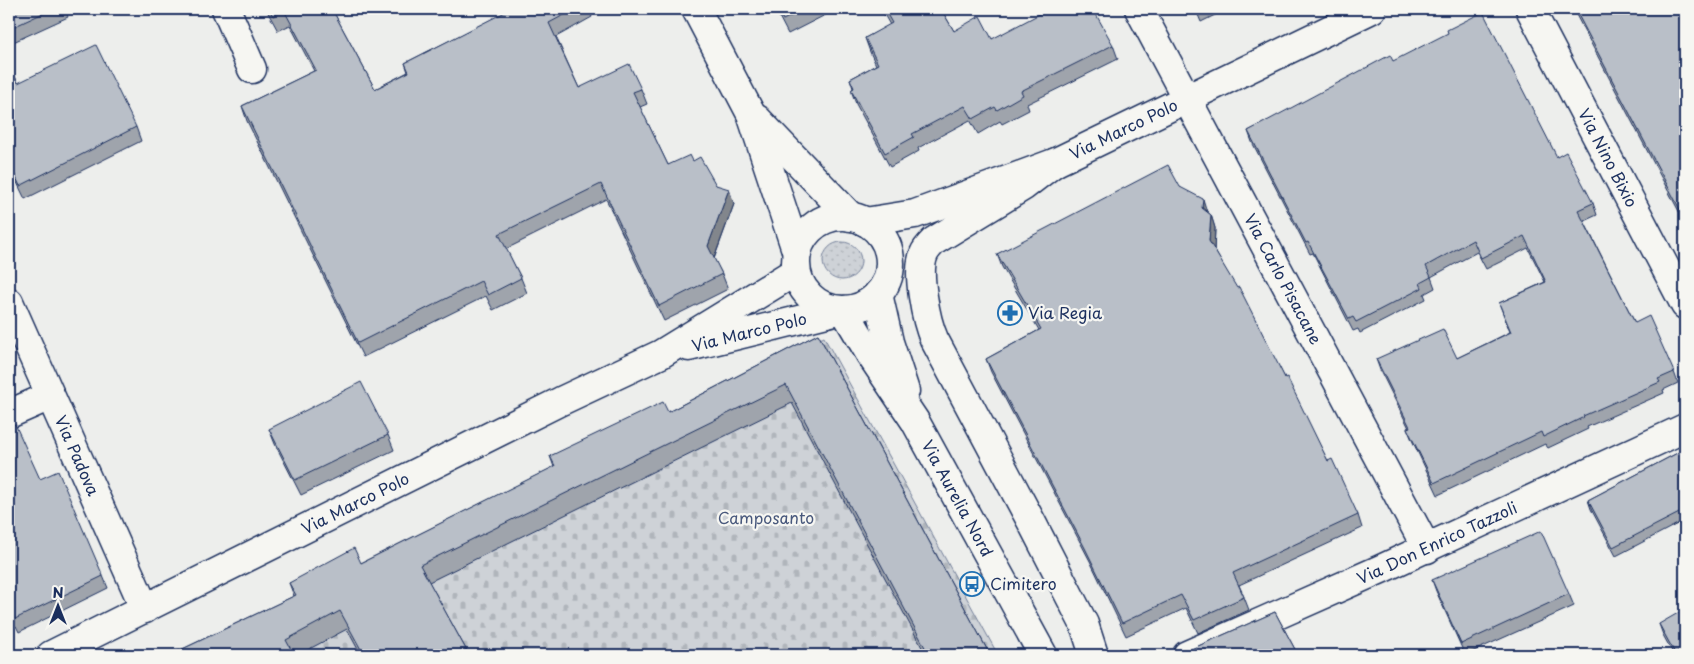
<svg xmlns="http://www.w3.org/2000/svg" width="1694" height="664" font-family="'Playpen Sans',sans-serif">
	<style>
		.grass { fill: url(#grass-dots); stroke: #74809a }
		.cemetery { fill: url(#cemetery-stones); stroke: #74809a }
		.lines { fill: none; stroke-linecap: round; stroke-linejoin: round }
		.minor-casing { stroke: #1b2f5e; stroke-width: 31 }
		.minor { stroke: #f6f6f2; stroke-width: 28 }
		.wall { fill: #9fa4ac; stroke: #1b2f5e }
		.shaded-wall { fill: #82868c; stroke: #1b2f5e }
		.building { fill: #b9bfc8; stroke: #1b2f5e }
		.labels { text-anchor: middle; stroke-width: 4.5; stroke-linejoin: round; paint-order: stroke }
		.street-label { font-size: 16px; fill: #1b2f5e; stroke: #f6f6f2 }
		.poi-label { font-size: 16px; fill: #1b2f5e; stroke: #f6f6f2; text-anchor: start }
		.park-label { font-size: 16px; fill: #48587c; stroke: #f6f6f2 }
	</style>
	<defs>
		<pattern id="grass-dots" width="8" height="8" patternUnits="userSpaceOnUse" patternTransform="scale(1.25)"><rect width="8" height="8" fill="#ced2d7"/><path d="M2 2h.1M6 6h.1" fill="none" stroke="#b0b5bb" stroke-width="1.8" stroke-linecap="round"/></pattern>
		<pattern id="cemetery-stones" width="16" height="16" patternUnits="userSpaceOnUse" patternTransform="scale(1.25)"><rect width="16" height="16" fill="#ced2d7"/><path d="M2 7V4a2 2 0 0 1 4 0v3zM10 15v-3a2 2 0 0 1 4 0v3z" fill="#b0b5bb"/></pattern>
	</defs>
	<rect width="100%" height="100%" fill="#edeeec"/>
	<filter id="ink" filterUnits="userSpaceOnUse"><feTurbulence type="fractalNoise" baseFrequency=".02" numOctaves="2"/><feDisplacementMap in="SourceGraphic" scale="10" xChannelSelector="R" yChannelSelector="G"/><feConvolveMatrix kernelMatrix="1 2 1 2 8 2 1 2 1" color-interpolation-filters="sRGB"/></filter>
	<g filter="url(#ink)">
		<path class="grass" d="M823 261a19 19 0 1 1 38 0a19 19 0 1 1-38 0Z"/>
		<path class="cemetery" d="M824 337 998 655H186Z"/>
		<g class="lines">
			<defs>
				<g id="minor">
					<path d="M226 9 252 69"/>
					<path d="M696 9 751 114 797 253"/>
					<path id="s1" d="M1139 9 1427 549"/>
					<path id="s2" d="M1530 9 1685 305"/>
					<path d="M757 119 851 217"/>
					<path d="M1054 163 1024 186 934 241C930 245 926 249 924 254 916 272 926 321 934 339L1031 521 1084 624 1094 655"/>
					<circle cx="843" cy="263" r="47"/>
					<path id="s3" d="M865 222 915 214 1054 163 1372 9"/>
					<path d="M878 294 889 342 905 391"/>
					<path id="s4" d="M9 302 145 609"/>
					<path id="s5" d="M844 310 870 354 915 421 1043 655"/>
					<path id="s6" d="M689 347 839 310"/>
					<path d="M9 414 50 396"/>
					<path id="s7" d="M51 655 561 401 661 354 796 271"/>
					<path id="s8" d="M1187 655 1381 569 1685 428"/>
				</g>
			</defs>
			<use href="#minor" class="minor-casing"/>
			<use href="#minor" class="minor"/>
		</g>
		<path class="wall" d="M9 9H65L68 17 9 44Z
			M266 9H332L375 89 408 72 405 63 510 10 509 9H595L590 11 592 17 556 37 579 88 641 89 647 104 640 107 668 165 693 161 734 204 714 259 722 274 728 289 664 321 606 199 506 249 521 278 527 293 493 310 486 296 363 357 247 121 242 106 314 71 290 25 278 31Z
			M379 9H396L382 16Z
			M775 9H837L788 34Z
			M881 9H941L954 31 992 39 1113 45 1118 59 1027 104 1029 110 1002 124 1000 121 978 134 970 120 918 148 919 151 890 167 856 104 851 90 853 88 850 79 876 65 870 52 865 38 890 25Z
			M1187 9H1227L1201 22 1196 10 1190 13Z
			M1573 9H1685V223Z
			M1393 61 1557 157 1593 203 1597 215 1584 221 1635 323 1674 372 1678 383 1663 390 1664 393 1587 427 1588 429 1548 448 1545 444 1438 495 1412 440 1407 428H1409L1380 370 1376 359 1457 358 1510 332 1499 303 1545 282 1528 248 1486 269 1477 252 1431 277 1435 288 1424 294 1426 299 1360 333 1358 329 1353 331 1313 253 1310 254 1252 142 1248 131Z
			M9 64 18 83 136 127 141 141 25 199 9 166Z
			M1180 187 1211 215 1215 228 1214 249 1285 378 1328 461 1358 515 1362 528 1239 585 1244 597 1249 610 1198 633 1186 608 1126 636 1090 561 991 372 986 359 1039 330 1002 267 997 254Z
			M818 334 990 655H926L792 403 429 582 469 655H361L347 629 298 655H170L294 596 289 583 361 563 554 467 550 456 668 412Z
			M9 427 40 479 103 576 108 588 19 632 16 626 9 629Z
			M269 429 388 435 394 450 301 495 275 444Z
			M1685 449V520L1616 556 1591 509 1588 500Z
			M1432 580 1569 594 1574 606 1465 655 1436 591Z
			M1275 612 1298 655H1163L1187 651Z
			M1659 624 1685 655H1674L1663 635Z"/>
		<path class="shaded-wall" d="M729 189 734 204 713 261 708 246Z
			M1203 199 1207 212 1202 208Z
			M1211 215 1215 228 1214 254 1209 241Z"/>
		<path class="building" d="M9 9H52L9 29Z
			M269 9H332L375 89 409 72 405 63 511 9H575L549 23 579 88 629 64 641 89 633 92 668 165 690 155 693 161 700 157 716 185 729 189 708 246 722 274 659 306 601 184 499 234 521 278 488 295 481 281 358 343 242 106 316 70 284 10 273 16Z
			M777 9H805L783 20Z
			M884 9H941L954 31 980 16 992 39 1049 9H1093L1113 45 1021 91 1023 95 997 110 995 107 973 119 965 106 912 134 914 137 885 153 851 90 854 88 850 79 878 64 865 38 892 23Z
			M1575 9H1685V219Z
			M1483 12 1557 157 1566 152 1593 203 1578 210 1635 323 1649 316 1674 372 1658 379 1660 382 1583 416 1584 417 1543 437 1541 432 1434 483 1407 428 1410 427 1376 359 1443 329 1457 358 1511 332 1499 303 1546 282 1524 236 1481 258 1473 240 1426 266 1431 277 1420 283 1422 288 1356 322 1353 317 1349 319 1308 242 1306 243 1248 131 1390 55 1393 61 1448 33 1447 30Z
			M96 45 136 127 20 186 9 162V64L18 83Z
			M1168 165 1180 187 1203 199 1202 208 1211 215 1209 241 1237 288 1239 287 1285 378 1287 377 1328 461 1332 459 1358 515 1233 573 1244 597 1194 620 1181 595 1122 623 1085 548 986 359 1041 329 997 254Z
			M818 334 990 655H929L786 385 420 565 469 655H364L340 611 286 640 294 655H170L296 595 289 583 354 548 361 563 555 466 550 456 663 402 668 412Z
			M361 382 388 435 295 480 269 429Z
			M15 424 40 479 58 471 103 576 15 619 12 613 9 615V427Z
			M1685 449V510L1613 547 1588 500Z
			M1541 531 1569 594 1461 644 1432 580Z
			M1685 609V655H1676L1659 624Z
			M1275 612 1298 655H1233L1231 651 1222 655H1163L1173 650 1179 653 1187 651Z"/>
	</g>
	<defs>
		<symbol id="pharmacy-ring" viewBox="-11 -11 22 22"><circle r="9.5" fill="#f6f6f2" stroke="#1f6fb2" stroke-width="1.5"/><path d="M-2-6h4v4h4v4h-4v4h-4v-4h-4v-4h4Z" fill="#1f6fb2"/></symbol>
		<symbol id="bus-ring" viewBox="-11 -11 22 22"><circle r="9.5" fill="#f6f6f2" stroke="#1f6fb2" stroke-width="1.5"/><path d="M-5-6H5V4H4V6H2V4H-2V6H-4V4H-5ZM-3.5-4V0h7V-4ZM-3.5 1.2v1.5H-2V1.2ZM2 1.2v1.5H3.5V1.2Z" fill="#1f6fb2"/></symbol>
	</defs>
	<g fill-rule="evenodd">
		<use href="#pharmacy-ring" x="996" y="299" width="28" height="28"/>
		<use href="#bus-ring" x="958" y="570" width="28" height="28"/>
	</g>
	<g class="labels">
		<g class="street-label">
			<text dy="6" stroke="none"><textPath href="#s3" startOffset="276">Via Marco Polo</textPath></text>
			<text dy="6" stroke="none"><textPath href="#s2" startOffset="168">Via Nino Bixio</textPath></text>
			<text dy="6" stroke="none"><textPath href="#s1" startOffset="306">Via Carlo Pisacane</textPath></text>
			<text dy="6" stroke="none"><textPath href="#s6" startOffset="62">Via Marco Polo</textPath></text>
			<text dy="6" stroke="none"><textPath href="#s4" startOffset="168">Via Padova</textPath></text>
			<text dy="6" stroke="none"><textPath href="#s5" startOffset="220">Via Aurelia Nord</textPath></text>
			<text dy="6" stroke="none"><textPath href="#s7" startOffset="340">Via Marco Polo</textPath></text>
			<text dy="6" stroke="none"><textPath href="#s8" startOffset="274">Via Don Enrico Tazzoli</textPath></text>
		</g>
		<g class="poi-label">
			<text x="1028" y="319">Via Regia</text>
			<text x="990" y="590">Cimitero</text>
		</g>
		<g class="park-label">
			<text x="766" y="524">Camposanto</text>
		</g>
	</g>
	<rect width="1694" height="664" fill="none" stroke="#f6f6f2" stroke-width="30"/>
	<rect x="15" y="15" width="1664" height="634" fill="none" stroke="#1b2f5e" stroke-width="2" filter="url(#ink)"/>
	<g transform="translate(58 606)" stroke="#f6f6f2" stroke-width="4" paint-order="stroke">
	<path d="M0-4L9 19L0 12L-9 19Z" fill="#1b2f5e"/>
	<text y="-8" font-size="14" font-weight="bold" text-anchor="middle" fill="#1b2f5e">N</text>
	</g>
</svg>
